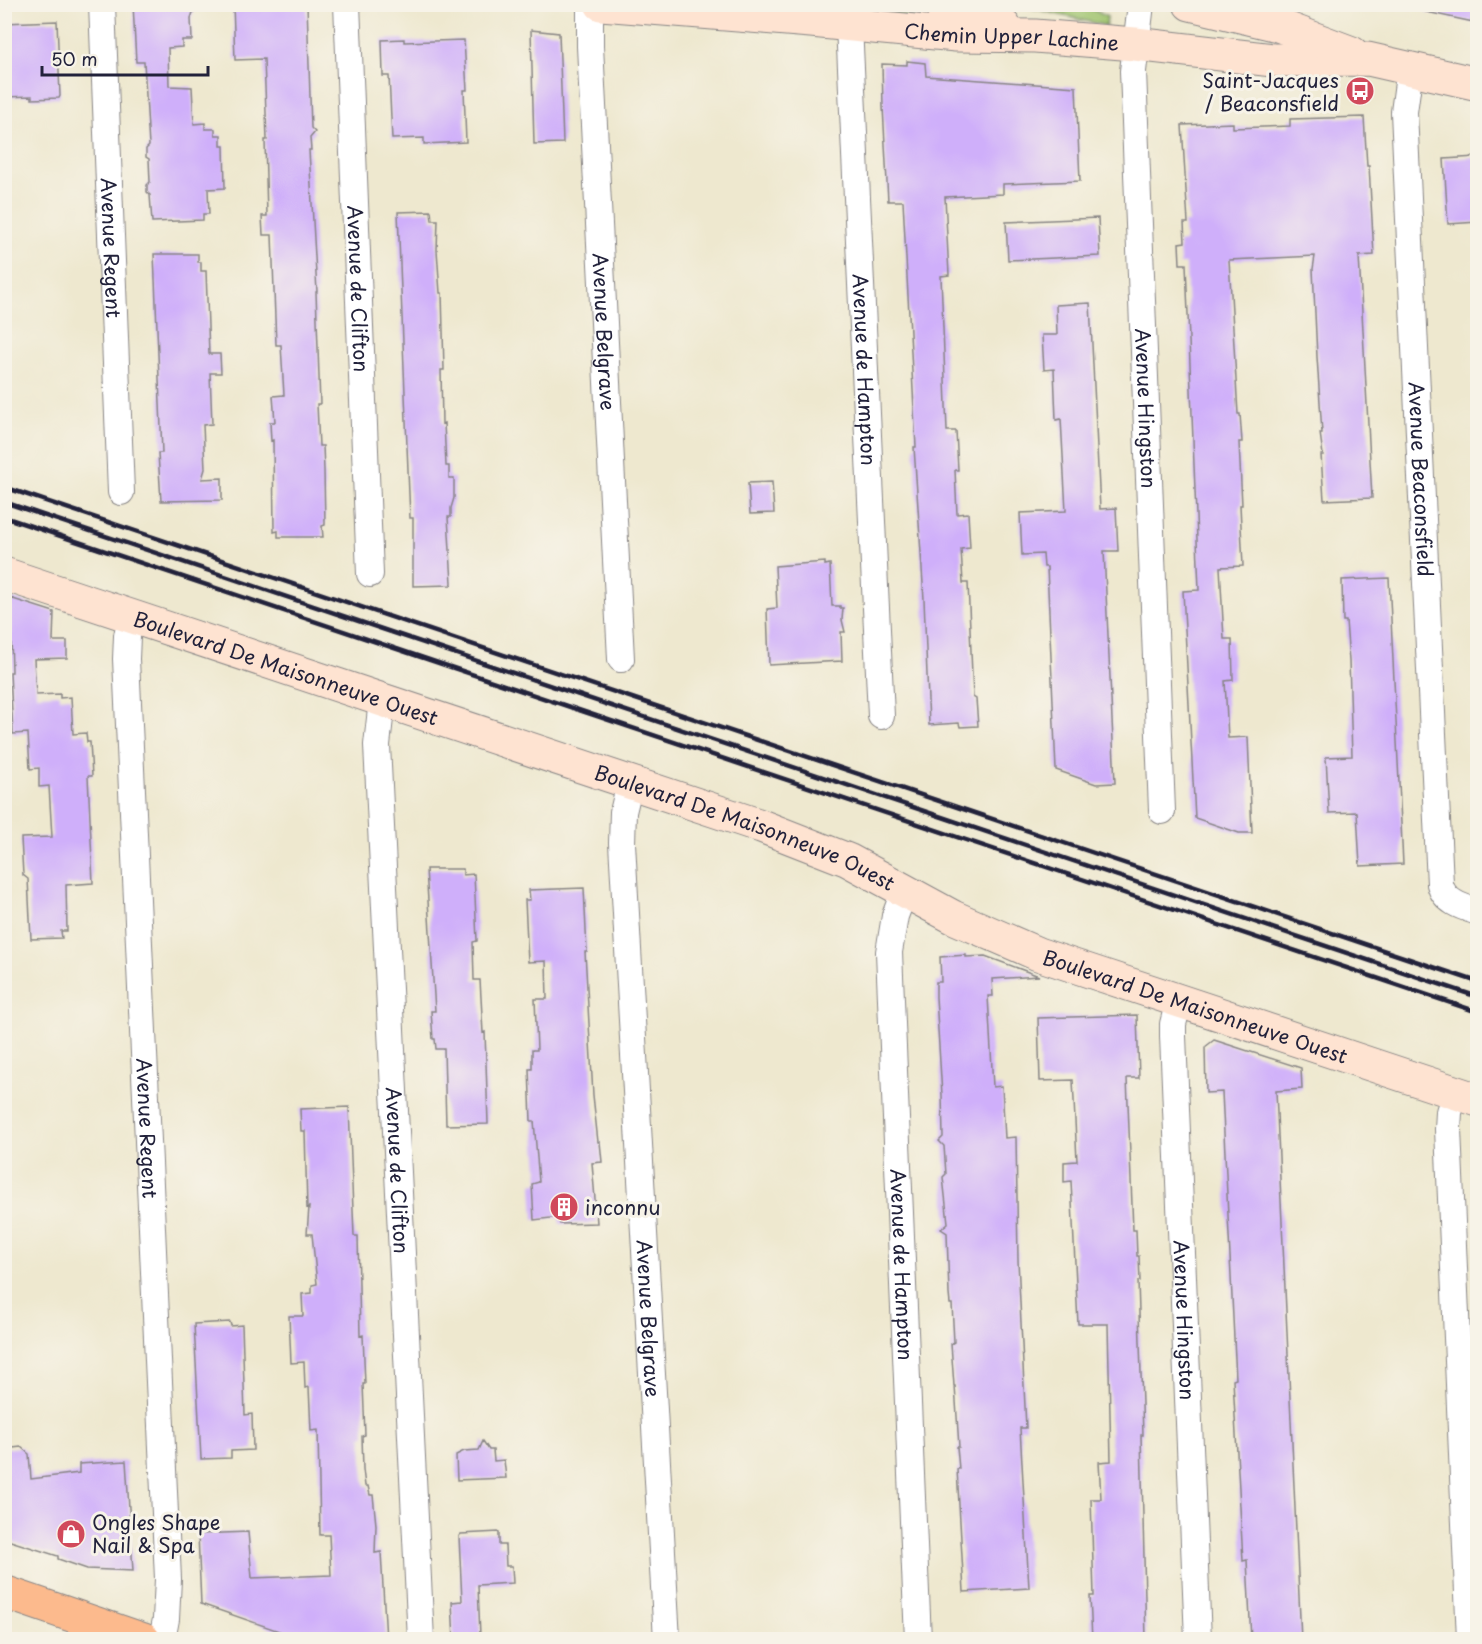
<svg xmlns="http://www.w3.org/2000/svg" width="1482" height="1644" font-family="'Playpen Sans',sans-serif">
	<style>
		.green { fill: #a0c46f; stroke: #617355; stroke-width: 1.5 }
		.building { fill: #cfaffa }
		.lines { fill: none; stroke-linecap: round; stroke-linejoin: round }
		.street-casing { stroke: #888585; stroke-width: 28 }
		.secondary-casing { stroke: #888585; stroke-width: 35 }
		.primary-casing { stroke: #888585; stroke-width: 35 }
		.street { stroke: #fff; stroke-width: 26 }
		.secondary { stroke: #fee3d1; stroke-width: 33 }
		.primary { stroke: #fcba8d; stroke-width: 33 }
		.rail { stroke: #22223b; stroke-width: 4.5 }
		.labels { text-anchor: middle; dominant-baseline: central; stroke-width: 6; stroke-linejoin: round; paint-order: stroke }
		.street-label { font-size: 20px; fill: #22223b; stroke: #f7f3e8 }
		.poi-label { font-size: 20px; fill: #22223b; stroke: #f7f3e8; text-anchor: start }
	</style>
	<rect width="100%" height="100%" fill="#f7f3e8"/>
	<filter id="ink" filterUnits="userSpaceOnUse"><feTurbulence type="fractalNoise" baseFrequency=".0167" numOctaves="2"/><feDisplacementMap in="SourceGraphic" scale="12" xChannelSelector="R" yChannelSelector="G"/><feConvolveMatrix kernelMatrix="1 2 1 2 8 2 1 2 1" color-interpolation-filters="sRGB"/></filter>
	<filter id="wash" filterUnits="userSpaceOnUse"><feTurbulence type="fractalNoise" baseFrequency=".008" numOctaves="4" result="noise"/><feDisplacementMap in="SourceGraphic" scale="24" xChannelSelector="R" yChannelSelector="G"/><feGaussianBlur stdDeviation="1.35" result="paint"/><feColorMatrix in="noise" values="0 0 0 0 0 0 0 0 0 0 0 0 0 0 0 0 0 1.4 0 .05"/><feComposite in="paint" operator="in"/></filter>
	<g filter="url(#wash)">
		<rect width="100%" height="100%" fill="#eee8cf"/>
		<path class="green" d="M858,5H902L963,20L864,12Z
			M1020,5H1085L1107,17L1106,26Z"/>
		<g id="blocks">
			<path class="building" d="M133,4H196L191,18L192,40H182V47L168,48L169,86L192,87L194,124L205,123V129H215V135H221V146H224L225,188L208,189L209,214H203V220L152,222L150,195L147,192V185L150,182L149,159L146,157V149L149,146L144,62H136Z
				M233,4H307L311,128L315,132L310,138L311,150H309L317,292H316L320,404H317L319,446H323L324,470L325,525L322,526L323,537H278V531L274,532L273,440L271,441L270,422H275L273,396L284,395L281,345H276L272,235H263L262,216H267L265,140H267L264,59L235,60Z
				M1427,4H1478V23L1426,12Z
				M57,21L60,96L59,98L32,99V96L5,97L4,23Z
				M531,30L559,33L563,143L534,144Z
				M404,39V42L464,40L467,90H464L466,142L424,144V138L392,139L389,76H383L382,40Z
				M907,61L925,63L926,76L1076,87L1080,181L1003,184V194L945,197L949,275L941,276L947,431H956L958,470H955L957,514L968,513L970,548L961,549L963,583H968L973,697L976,699L978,726L960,727L959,723L929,725L924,599L914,447H916L903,201H888L883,107L882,64L907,65Z
				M1364,117L1367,166H1369L1374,255L1359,256L1372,498L1324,500L1321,455H1323L1320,433H1322L1317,357L1313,269L1315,256L1229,260L1238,414H1240L1242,442H1239L1242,505H1240L1243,566L1220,567L1224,639H1232L1233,680L1225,681L1228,738L1248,737L1252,833H1239L1195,818L1183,591L1199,590L1186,264H1180L1179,243L1185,242L1184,223H1188L1182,125L1233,123V128L1290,126V119Z
				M1476,157L1478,222L1448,224L1444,159Z
				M431,211L432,220H438L437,250L440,293H442L444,370H441L442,424L444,423L446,466H449V478H454V498L451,508V517H448L452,583L451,585L413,586V518H410L407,446L398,212Z
				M1098,218L1100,256L1008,260L1006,222Z
				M154,254H198V262H201V271H206L209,354H220L221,373H210L212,424L203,425L205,469L202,479L222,478V500L161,501L158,453H162Z
				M1090,303L1100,509L1116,508L1118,551H1104L1115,783L1096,784L1056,770L1047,567H1044L1043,554L1022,555L1020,513L1066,511L1061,419L1056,420L1054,369L1044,370L1042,335H1057L1056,305Z
				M772,482L774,513L750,514L748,483Z
				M825,562V565L830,564L832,606H840V608H843L842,620L845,632H841L842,661L769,665L767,609L777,608L775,566Z
				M1389,578L1403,864L1360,866L1357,812L1329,813L1326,757L1352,756L1349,661L1346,621H1343L1342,580Z
				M10,598L54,612L53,641H67V658L34,659L36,695L60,694V698L71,697L73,734L86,733L87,742H90L92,776H88L93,883L66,885L67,931H61L62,938L31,939L28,879L23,875L21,838L52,837L49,786L39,787V768L30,769L28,733L13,734L10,672H12Z
				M426,869H463V875L474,874L477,941L473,942L474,980H480L483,1033L485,1032L488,1124L446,1125L444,1049H436L435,1039H433L431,1011H435Z
				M584,888L587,952H585L593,1095L598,1142H600L602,1162L592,1163L597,1223L560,1224L559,1217L534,1220L532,1184L539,1182L534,1121H531L529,1069H532V1050H537L535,999H547L546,961L528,962L525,900H530L529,890Z
				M966,955V957L985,956L1039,976L992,979L993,996H988L993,1087L1002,1086L1005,1138L1016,1137L1018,1260L1026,1428H1020L1029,1588L964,1592L957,1469H959L957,1447H959L955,1386H954L951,1344L954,1342L952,1304H950L949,1294L947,1233L941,1229L948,1223L943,1177L946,1174L944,1146L939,1141L943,1137L942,1095L936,997V982H941L940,957Z
				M1137,1015L1139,1078H1127L1133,1230H1136L1137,1256H1139L1140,1281H1138L1143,1435H1141L1146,1640H1092L1090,1596H1094L1091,1499H1101L1099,1462L1111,1461L1108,1324H1078L1071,1181L1064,1182V1162L1077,1161L1073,1080L1040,1081L1038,1018Z
				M1214,1040L1301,1068L1302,1089L1276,1091L1301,1640H1251L1247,1560L1243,1561L1233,1380L1236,1379L1222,1092L1206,1093L1205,1047Z
				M349,1107L354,1236H358L360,1336L363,1335L365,1384H363L365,1435L362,1436L363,1469L365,1486H368L370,1495H373L376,1525L375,1553L381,1552L386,1640H305L201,1604L198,1534L248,1532L252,1578L331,1575L329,1535H320L318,1430L311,1431L309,1387L305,1388L304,1362L291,1363L289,1316H303L302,1294L312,1293V1285L317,1284L312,1234H307L309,1207L307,1208L305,1131H301L300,1109Z
				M230,1322L231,1326L242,1325L245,1415L252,1414L253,1450L231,1451V1458L201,1459L194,1324Z
				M483,1441L489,1450H493L494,1461L504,1460L506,1478L457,1480L456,1455L464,1451L479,1450Z
				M21,1447L29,1454L31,1479L79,1473V1464L126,1461L133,1571L87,1569L58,1559V1556L4,1539V1449Z
				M499,1532V1545H505L506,1566H512L513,1583L478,1585L480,1636H475V1640H454L452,1602L462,1601L459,1536L461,1534Z"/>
		</g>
	</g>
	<g filter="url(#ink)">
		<use href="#blocks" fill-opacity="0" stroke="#888585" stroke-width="1.5"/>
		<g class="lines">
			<g class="street-casing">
				<g id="street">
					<path id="s1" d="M102,4L121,492"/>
					<path id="s2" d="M347,4L370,574"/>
					<path id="s3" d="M590,4V46L621,659"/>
					<path id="s4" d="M1141,4L1133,71L1162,811"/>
					<path id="s5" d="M849,25L881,716"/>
					<path id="s6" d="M1410,68L1404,112L1440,884C1444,902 1462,907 1478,912"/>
					<path id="s7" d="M131,616L127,636L126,659L168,1579L166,1619L162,1640"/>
					<path id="s8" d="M382,700L377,745L421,1640"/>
					<path id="s9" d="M630,783L623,812L622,843L667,1640"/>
					<path id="s10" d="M904,892L895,916L889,952L918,1640"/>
					<path id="s11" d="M1179,1001L1173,1024V1036L1198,1640"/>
					<path d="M1455,1093L1449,1112L1448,1129L1470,1640"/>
				</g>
			</g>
			<g class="secondary-casing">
				<g id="secondary">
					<path id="s12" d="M601,4L811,21L956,35L1035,36L1135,44L1273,60L1368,59L1478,84"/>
					<path d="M941,4L1004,26"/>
					<path d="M1190,4L1278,25L1352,53"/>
					<path id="s13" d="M4,574L761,826L848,860L953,917L1038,954L1478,1100"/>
				</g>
			</g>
			<g class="primary-casing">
				<path id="primary" d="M4,1592L144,1640"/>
			</g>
			<use href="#street" class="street"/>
			<use href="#secondary" class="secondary"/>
			<use href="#primary" class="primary"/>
			<path class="rail" d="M4,487L1478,982
				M4,502L1478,997
				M4,517L1478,1012"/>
		</g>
	</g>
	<defs>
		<g id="bus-disc" transform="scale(1.5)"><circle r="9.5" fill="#d1495b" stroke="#f7f3e8"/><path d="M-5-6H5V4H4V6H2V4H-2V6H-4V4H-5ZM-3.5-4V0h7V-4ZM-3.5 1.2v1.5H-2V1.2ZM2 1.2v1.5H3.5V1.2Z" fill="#fff"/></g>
		<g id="building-disc" transform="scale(1.5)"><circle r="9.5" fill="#d1495b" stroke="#f7f3e8"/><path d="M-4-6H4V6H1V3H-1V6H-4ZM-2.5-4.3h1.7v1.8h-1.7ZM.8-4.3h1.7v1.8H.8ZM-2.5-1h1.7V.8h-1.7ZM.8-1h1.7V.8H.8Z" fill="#fff"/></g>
		<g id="shop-disc" transform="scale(1.5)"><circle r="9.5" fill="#d1495b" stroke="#f7f3e8"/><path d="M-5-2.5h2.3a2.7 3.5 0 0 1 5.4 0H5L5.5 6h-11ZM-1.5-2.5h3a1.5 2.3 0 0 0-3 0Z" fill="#fff"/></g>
	</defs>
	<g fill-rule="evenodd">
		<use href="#bus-disc" x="1360" y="91"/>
		<use href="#building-disc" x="564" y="1207"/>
		<use href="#shop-disc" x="71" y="1534"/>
	</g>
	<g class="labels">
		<g class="street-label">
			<text stroke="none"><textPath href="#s12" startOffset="412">Chemin Upper Lachine</textPath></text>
			<text stroke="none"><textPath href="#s1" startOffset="244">Avenue Regent</textPath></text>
			<text stroke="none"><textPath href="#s2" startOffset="285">Avenue de Clifton</textPath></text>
			<text stroke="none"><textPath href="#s3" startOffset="328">Avenue Belgrave</textPath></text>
			<text stroke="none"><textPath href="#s5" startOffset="345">Avenue de Hampton</textPath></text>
			<text stroke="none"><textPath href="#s4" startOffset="405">Avenue Hingston</textPath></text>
			<text stroke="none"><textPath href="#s6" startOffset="412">Avenue Beaconsfield</textPath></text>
			<text stroke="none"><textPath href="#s13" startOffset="297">Boulevard De Maisonneuve Ouest</textPath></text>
			<text stroke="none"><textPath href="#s13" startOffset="783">Boulevard De Maisonneuve Ouest</textPath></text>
			<text stroke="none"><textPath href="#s13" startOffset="1269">Boulevard De Maisonneuve Ouest</textPath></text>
			<text stroke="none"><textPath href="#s7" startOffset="513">Avenue Regent</textPath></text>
			<text stroke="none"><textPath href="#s8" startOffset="471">Avenue de Clifton</textPath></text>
			<text stroke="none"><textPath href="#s10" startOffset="375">Avenue de Hampton</textPath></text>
			<text stroke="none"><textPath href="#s9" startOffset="537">Avenue Belgrave</textPath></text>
			<text stroke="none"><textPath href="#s11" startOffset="320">Avenue Hingston</textPath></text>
		</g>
		<g class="poi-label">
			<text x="1339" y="80" text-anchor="end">Saint-Jacques<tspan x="1339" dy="23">/ Beaconsfield</tspan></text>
			<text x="585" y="1207">inconnu</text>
			<text x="92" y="1522">Ongles Shape<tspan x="92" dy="23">Nail &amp; Spa</tspan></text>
		</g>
	</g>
	<rect width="1482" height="1644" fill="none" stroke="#f7f3e8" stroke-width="24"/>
	<path d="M42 66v9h166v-9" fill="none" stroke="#22223b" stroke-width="3"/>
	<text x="51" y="66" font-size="18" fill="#22223b" stroke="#f7f3e8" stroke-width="4.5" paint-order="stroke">50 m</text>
</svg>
